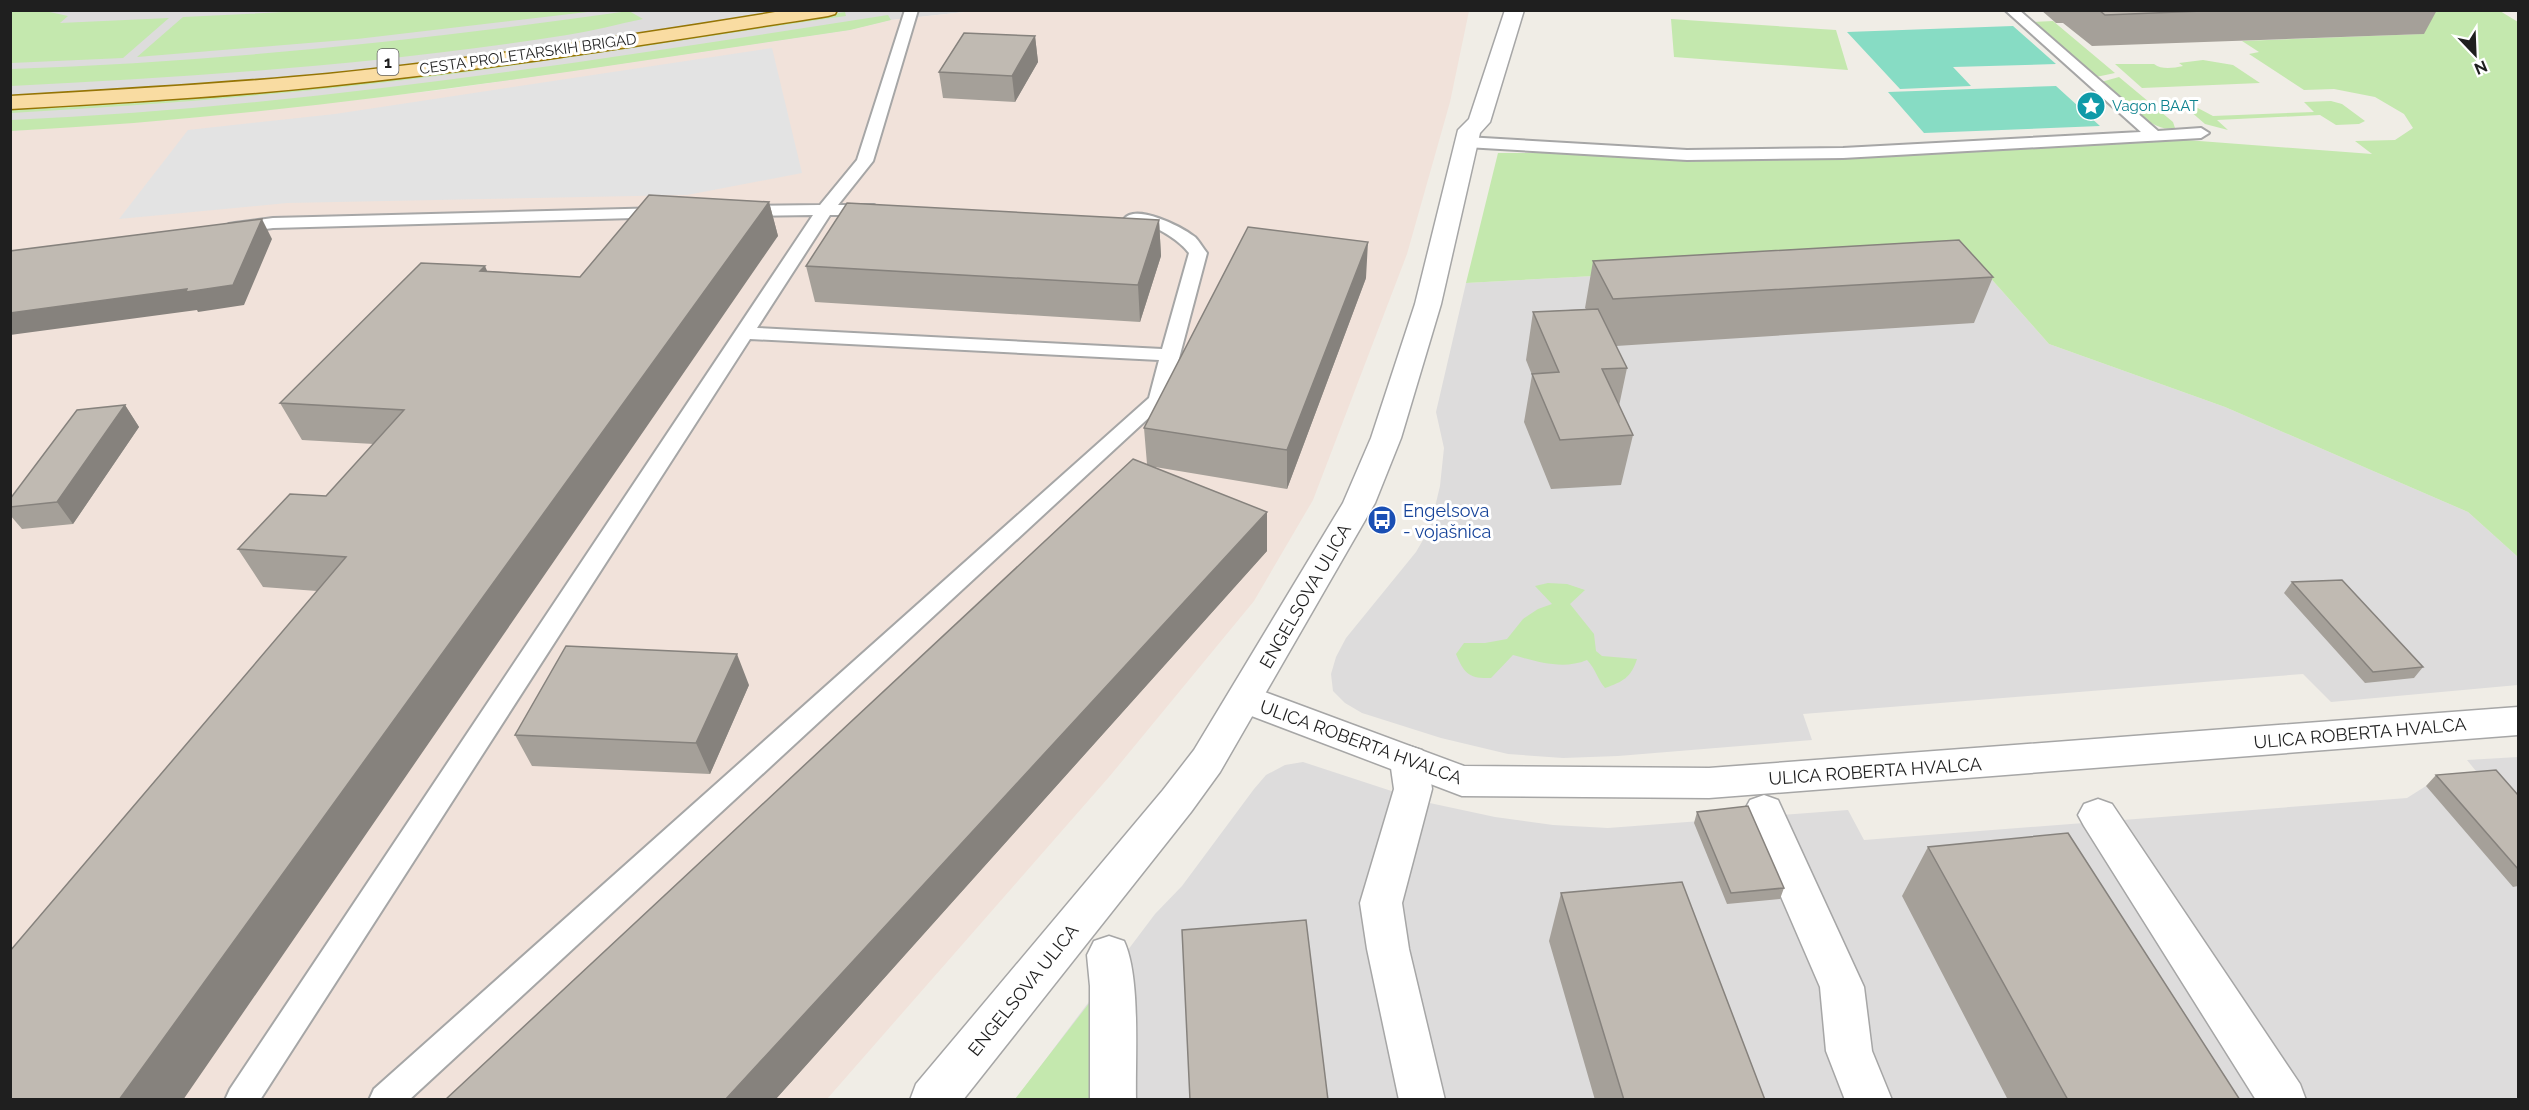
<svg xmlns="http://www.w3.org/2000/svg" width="2529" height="1110" font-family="Raleway,sans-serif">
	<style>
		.residential { fill: #dddcdc }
		.military { fill: #f1e2da }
		.grass { fill: #c4e8ae }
		.pitch { fill: #87dcc4 }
		.parking { fill: #e3e3e3 }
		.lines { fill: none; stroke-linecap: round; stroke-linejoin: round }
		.service-casing { stroke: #a6a6a6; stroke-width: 4 }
		.pedestrian-casing { stroke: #a6a6a6; stroke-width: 3 }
		.minor-casing { stroke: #a6a6a6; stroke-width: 3 }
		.tertiary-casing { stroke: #a6a6a6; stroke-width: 3 }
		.primary-casing { stroke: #957505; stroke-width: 3 }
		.service { fill: #fff; fill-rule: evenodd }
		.pedestrian { fill: #fff; fill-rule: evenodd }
		.minor { fill: #fff; fill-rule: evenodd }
		.tertiary { fill: #fff; fill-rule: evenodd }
		.primary { fill: #f9dca2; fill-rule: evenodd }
		.wall { fill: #a5a099 }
		.shaded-wall { fill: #86827d }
		.building { fill: #c0bab2; stroke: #86827d; stroke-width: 1.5 }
		.labels { text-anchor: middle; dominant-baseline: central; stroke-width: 6; stroke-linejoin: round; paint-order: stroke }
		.far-street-label { font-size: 15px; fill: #1f1f1f; stroke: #fff }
		.far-culture-label { font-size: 15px; fill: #0d838f; stroke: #fff; text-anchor: start }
		.shield { fill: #fff; stroke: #626262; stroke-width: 1.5 }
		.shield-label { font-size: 16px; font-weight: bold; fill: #1f1f1f }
		.transit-label { font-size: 18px; fill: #164399; stroke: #fff; text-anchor: start }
		.street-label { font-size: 18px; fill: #1f1f1f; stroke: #fff }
	</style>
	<rect width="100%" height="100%" fill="#f0ede6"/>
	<path class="residential" d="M10,11H974L891,20L850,30L525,79L11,131Z
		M1705,270L1987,274L2049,344L2225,407L2468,512L2518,557V685L2331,702L2303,674L1803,714L1812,740L1618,756L1563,758L1508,754L1441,738L1362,713L1345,703L1333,691L1331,674L1336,657L1346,638L1416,552L1430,528L1440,486L1444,448L1436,412L1466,283Z
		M2518,757V1099L1015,1100L1155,914L1182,886L1254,789L1266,775L1285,765L1303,762L1425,802L1495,817L1553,825L1608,828L1848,810L1864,840L2407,798L2426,786L2484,781L2467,760Z"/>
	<path class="military" d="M974,11H1469L1450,102L1407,254L1313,500L1254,601L1109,777L827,1099H11L10,131L188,118L441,90L850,30L891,20Z"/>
	<path class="grass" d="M325,10H596V11L357,39L137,57L183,17Z
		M10,11H45L68,16L60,23L169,18L123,58L11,63Z
		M629,11L643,19C618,24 593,31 567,35C384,64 196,77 11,86V69C218,62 424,40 629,11Z
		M2385,11H2500L2518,22V557L2468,512L2225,407L2049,344L1987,274L1705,270L1466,283L1498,153H1562L1795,158L2173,139L2372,154L2355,141L2395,140L2413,128L2404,114L2375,97L2334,89L2304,90L2249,54L2259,52L2242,41L2422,34Z
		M845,12L846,16C704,36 563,60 421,78C284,95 148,105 11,113V109L157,100L680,38Z
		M888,15L891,20L850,30C571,71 293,117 11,131V120C305,107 597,60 888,15Z
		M1671,19L1836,30L1848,70L1674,57Z
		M2053,21L2115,73L2096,77L2032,22Z
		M2203,60L2233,65L2260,83L2142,88L2115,64H2154C2162,70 2173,68 2183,66L2179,63Z
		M2119,77L2173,122L2175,128C2153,135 2118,96 2101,82Z
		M2331,101L2342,104L2365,121L2359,124L2336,125L2320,115L2217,120L2228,130L2205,124L2190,111L2194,106L2213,116L2314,112L2304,102Z
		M1548,583L1567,584L1585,590L1570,604L1594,634L1596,651L1602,656L1637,659C1631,678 1622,682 1605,688C1597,679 1596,669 1587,660C1563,670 1538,662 1513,655L1491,678C1470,679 1464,674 1456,654L1464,643H1485L1507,639L1523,619L1538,609L1552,604L1535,586Z
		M1101,988L1102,1099H1015Z"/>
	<path class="pitch" d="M2013,26L2056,64L1953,67L1971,86L1900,89L1847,32Z
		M2056,86L2100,126L1924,133L1888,92Z"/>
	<path class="parking" d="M772,48L802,173L687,195L287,203L119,219L188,130L335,114Z"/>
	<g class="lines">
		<g class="service-casing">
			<path id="service" d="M905,10H918L873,161L838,205H874L882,210L874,215H830L757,328L1162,349L1189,253C1181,242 1160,228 1146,225C1137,223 1129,226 1124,219C1136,203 1182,227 1195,237C1199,241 1203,248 1207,253L1168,400L409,1100H369L374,1089L1149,398L1159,360L750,339L260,1100H225L230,1089L813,215L742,216L734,211L742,206L820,205L857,160Z
				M2005,10H2019L2158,131L2201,128L2209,133L2201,138L1843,158L1687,160L1466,147L1458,142L1466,137L1687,150L1843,148L2141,132Z
				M664,208L672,213L670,217L273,228L235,233L229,232L227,228L229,224L235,223L273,218Z"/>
		</g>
		<g class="pedestrian-casing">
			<path id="pedestrian" d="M1409,746L1422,750L1428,761L1432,789L1402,903L1409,949L1445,1100H1399L1367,949L1360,903L1394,789L1390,761L1396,750Z
				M1764,795L1778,800L1864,987L1872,1051L1892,1100H1845L1826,1051L1820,987L1744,811L1750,800Z
				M2098,799L2112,804L2300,1084L2306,1100H2256L2084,826L2078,815L2084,804Z
				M1109,936L1124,941C1141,977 1135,1058 1136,1100H1090V986L1087,955L1094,941Z"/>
		</g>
		<g class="minor-casing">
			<path id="minor" d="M1246,685L1464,766L1709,768L2518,707V735L1709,798L1462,796L1233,709L1228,699L1233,689Z"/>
		</g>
		<g class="tertiary-casing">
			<path id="tertiary" d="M1505,10H1524L1490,122L1480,133L1441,304L1401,438L1375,503L1220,772L1191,812L963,1100H910L916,1084L1163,790L1194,750L1343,503L1371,438L1415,304L1458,130L1469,119Z"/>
		</g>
		<g class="primary-casing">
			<path id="primary" d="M788,10H837L835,14L828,16C662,42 495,69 328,86C222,97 116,103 10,109V96C116,90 223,84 328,74C482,58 635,35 788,10Z"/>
		</g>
		<use href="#service" class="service"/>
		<use href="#pedestrian" class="pedestrian"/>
		<use href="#minor" class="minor"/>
		<use href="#tertiary" class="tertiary"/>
		<use href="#primary" class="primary"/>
	</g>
	<path class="wall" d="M2041,10H2437L2424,34L2092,46L2063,23H2056Z
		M1035,36L1038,62L1015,102L943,98L939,72Z
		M769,202L778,236L317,591L263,587L238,549L326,496L374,444L302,440L280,403L487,271L580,277Z
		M1159,220L1161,256L1140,322L815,302L806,266Z
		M1593,261L1993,277L1974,323L1616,346L1627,368L1619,406L1633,435L1621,485L1551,489L1524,422L1532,375L1526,360L1533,312L1586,309L1585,308Z
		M1366,278L1287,489L1155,467L1267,551L775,1100H445L1147,464L1144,428Z
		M125,405L139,427L73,524L22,529L10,515V499Z
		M2292,582L2423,667L2414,678L2365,683L2284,593Z
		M749,685L710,774L532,766L515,735Z
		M2436,775L2518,795V886L2513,887L2426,786Z
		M1697,812L1784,888L1780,899L1727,904L1694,823Z
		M1928,847L2240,1100H2008L1902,896Z
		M1561,893L1765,1100H1595L1549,941Z"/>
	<path class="shaded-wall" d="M1035,36L1038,62L1015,102L1012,76Z
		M769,202L778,236L183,1100H119Z
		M262,219L272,239L244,305L198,312L197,310L10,335V313Z
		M1159,220L1161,256L1140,322L1138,285Z
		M1368,242L1366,278L1287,489V450Z
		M485,266L500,301L480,271Z
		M125,405L139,427L73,524L57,502Z
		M1267,512V551L775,1100H725Z
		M737,654L749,685L710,774L696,743Z"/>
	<path class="building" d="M2099,10H2227L2105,15Z
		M964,33L1035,36L1012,76L939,72Z
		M649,195L769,202L119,1100H10V951L346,557L238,549L290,494L326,496L404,410L280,403L421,263L485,266L480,271L580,277Z
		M847,203L1159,220L1138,285L806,266Z
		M262,219L233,285L186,292L187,289L10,313V251Z
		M1248,227L1368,242L1287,450L1144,428Z
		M1959,240L1993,277L1613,299L1593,261Z
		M1598,309L1627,368L1602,369L1633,435L1560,440L1532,374L1559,372L1533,312Z
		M125,405L57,502L10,507V499L77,410Z
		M1133,459L1267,512L725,1100H445Z
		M2342,580L2423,667L2373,672L2292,582Z
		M566,646L737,654L696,743L515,735Z
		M2496,770L2518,795V869L2436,775Z
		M1748,806L1784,888L1731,893L1697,812Z
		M2068,833L2240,1100H2068L1928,847Z
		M1682,882L1765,1100H1624L1561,893Z
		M1306,920L1328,1100H1190L1182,930Z"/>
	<defs>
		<g id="sight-disc" transform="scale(1.5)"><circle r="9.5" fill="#0f9aa8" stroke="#fff"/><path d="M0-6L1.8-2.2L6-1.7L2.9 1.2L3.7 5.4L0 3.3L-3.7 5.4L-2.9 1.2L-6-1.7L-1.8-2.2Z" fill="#fff"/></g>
		<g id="bus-disc" transform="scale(1.5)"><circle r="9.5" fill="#1a4fb4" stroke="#fff"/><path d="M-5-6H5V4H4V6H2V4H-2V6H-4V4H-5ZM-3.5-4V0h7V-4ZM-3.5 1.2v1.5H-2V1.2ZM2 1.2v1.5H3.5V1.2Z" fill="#fff"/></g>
	</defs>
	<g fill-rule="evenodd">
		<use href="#sight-disc" x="2091" y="106"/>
		<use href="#bus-disc" x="1382" y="520"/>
	</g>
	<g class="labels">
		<g class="far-street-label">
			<text transform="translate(528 54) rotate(-8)">CESTA PROLETARSKIH BRIGAD</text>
		</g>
		<g class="far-culture-label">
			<text x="2112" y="106">Vagon BAAT</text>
		</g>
		<rect class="shield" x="377.5" y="49" width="21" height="26" rx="4.5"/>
		<g class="shield-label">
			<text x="388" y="62">1</text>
		</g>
		<g class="transit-label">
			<text x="1403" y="510">Engelsova<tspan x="1403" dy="21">- vojašnica</tspan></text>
		</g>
		<g class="street-label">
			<text transform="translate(1305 596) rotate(-60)">ENGELSOVA ULICA</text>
			<text transform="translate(2360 733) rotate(-5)">ULICA ROBERTA HVALCA</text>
			<text transform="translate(1361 742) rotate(20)">ULICA ROBERTA HVALCA</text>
			<text transform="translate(1875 771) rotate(-4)">ULICA ROBERTA HVALCA</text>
			<text transform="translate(1023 990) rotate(-51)">ENGELSOVA ULICA</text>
		</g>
	</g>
	<rect width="2529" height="1110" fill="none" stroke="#1f1f1f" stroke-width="24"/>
	<g transform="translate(2475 54) rotate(157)" stroke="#ffffff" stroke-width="4.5" paint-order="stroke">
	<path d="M0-4.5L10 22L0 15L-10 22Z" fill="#1f1f1f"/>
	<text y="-9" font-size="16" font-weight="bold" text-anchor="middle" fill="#1f1f1f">N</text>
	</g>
</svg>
